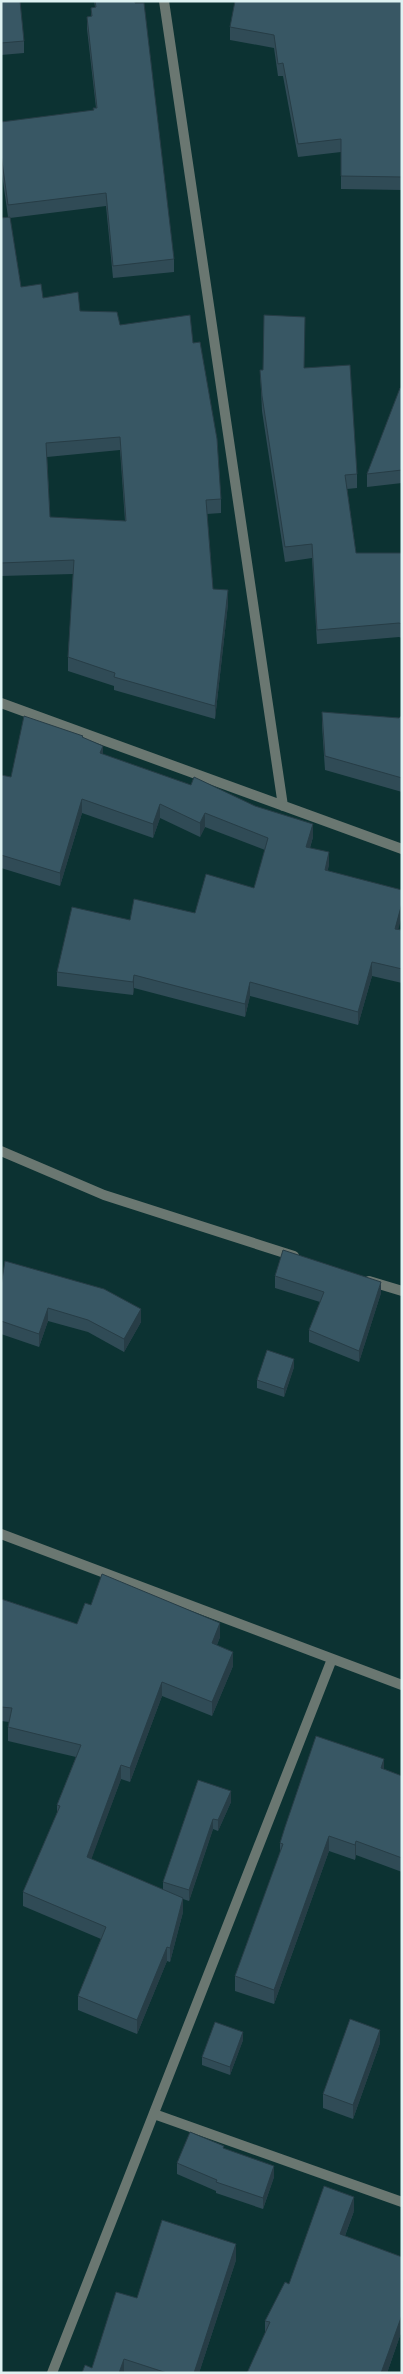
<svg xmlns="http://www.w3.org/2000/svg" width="403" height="2374" font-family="Manrope,sans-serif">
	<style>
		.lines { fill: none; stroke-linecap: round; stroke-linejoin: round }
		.minor { stroke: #6a7771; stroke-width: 10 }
		.wall { fill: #304b56; fill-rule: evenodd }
		.shaded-wall { fill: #273d46 }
		.building { fill: #385764; stroke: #273d46; fill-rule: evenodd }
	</style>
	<rect width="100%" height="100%" fill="#0c3232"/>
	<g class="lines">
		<path class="minor" d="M164,1L283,806
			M1,703L402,849
			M1,1151L104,1195L294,1256
			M369,1281L402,1291
			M1,1534L402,1685
			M154,2114L402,2202
			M52,2373L332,1659"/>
	</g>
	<path class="wall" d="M1,1L24,41V53L1,55Z
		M94,1H135L174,259V272L113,278L106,206L10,218L21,287L43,298L120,325L193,343L221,499V513L207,514L213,589L228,604L215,719L114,690V686L68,671V657L73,574L1,576V218L8,217L1,167V122L93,111L96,108L87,29V17H91V8L95,7ZM120,450L125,521L50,517L47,457Z
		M402,1V190L341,189V152L298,157L283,76H278L274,48L230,40V27Z
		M305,368L357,474V488L347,489L356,553H402V638L399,637L317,644L312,558L285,562L262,411L260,370Z
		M402,388V483L367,487V474Z
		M322,712L399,718L402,715V792L325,770L322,726Z
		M83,738L103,754L313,837L310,848L329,865L327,871L398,929L402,930V983L372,976L358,1025L250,996L245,1017L134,988L133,995L57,986V972L130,920L195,913L254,888L265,850L205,827L200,837L160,818L153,838L82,813L60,886L1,868V775L11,777Z
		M275,1276L381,1293L359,1362L309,1342V1330L320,1302L275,1288Z
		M1,1286L141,1322L124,1352L88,1332L48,1321L39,1347L1,1334Z
		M294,1367L284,1397L257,1388V1380Z
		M1,1599L77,1624L91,1605L220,1637L217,1645L233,1666L212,1716L162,1696L130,1782L121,1779L91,1859L163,1890V1882L198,1780L231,1802L218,1831L213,1829L189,1901L183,1899V1912L170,1962L167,1961L137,2034L78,2010V1996L101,1939L23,1906V1892L57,1813V1805L76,1757L8,1741V1727L9,1722L1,1721Z
		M384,1769L402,1776V1872L356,1855L355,1860L329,1851L274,2004L235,1991V1976L280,1853V1843Z
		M243,2040L230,2075L202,2065V2057Z
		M380,2043L353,2119L323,2108V2094Z
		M224,2148L274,2177L263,2209L216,2193V2191L177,2174V2163Z
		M354,2211L345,2236L402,2257V2330L387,2373L265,2333V2321L289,2284Z
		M236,2260L199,2373H82L92,2368L137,2298Z"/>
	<path class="shaded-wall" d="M228,590V604L215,719V706Z
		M103,746V760L100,753Z
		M82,799V813L60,886V873Z
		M160,804V818L153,838V824Z
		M205,813V827L200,837V823Z
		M313,824V837L306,860V847Z
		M329,852V865L325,884V870Z
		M402,903V916L395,942V929Z
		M372,962V976L358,1025V1012Z
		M134,975V988L133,995V982Z
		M250,982V996L245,1017V1004Z
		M381,1282V1293L359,1362V1351Z
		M48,1308V1321L39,1347V1334Z
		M141,1309V1322L124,1352V1339Z
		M294,1359V1367L284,1397V1389Z
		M220,1623V1637L212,1657V1643Z
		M233,1652V1666L212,1716V1702Z
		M162,1682V1696L130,1782V1768Z
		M384,1759V1773L381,1768Z
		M121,1765V1779L87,1871V1857Z
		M231,1791V1802L218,1831V1820Z
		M213,1819V1829L189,1901V1890Z
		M329,1836V1851L274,2004V1990Z
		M356,1841V1855L355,1860V1845Z
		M183,1898V1912L170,1962V1948Z
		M167,1947V1961L137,2034V2020Z
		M380,2030V2043L353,2119V2105Z
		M243,2032V2040L230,2075V2067Z
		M274,2166V2177L263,2209V2198Z
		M354,2197V2211L340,2249V2234Z
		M236,2244V2260L199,2373H194Z
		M402,2315V2330L387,2373H381Z
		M124,2359V2373H119Z"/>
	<path class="building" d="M1,1H20L24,41L1,43Z
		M95,1H135V3H144L174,259L113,266L106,193L8,205L1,154V122L94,110L93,108H97L87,17L92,16L91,8L96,7Z
		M235,1H402V177L341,176V139L298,144L283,63L278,64L274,35L230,27Z
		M10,217L21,287L41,284L43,298L78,292L80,311L117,312L120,325L190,315L193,343L200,342L217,439L221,499L206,500L213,589L228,590L215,706L114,677L115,673L68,657L74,560L1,563V218ZM120,437L126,521L50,517L46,443Z
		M264,315L305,317L304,368L350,365L357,474L345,475L356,553H402V624L399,623L317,630L312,544L285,547L262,396L260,370H263Z
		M400,388H402V470L367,474Z
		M322,712L399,718L402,715V778L325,756Z
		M24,716L83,736L82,737L103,746L100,753L191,785L194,777L255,806L313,824L306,847L329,852L325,870L402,890V903L395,929L402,930V969L372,962L358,1012L250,982L245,1004L134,975L133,982L57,972L72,907L130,920L134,899L195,913L206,874L254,888L268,838L205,813L200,823L160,804L153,824L82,799L60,873L1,855V775L11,777Z
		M283,1250L381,1282L359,1351L309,1330L324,1292L275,1276Z
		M5,1261L104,1289L141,1309L124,1339L88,1320L48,1308L39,1334L1,1321V1286Z
		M267,1350L294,1359L284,1389L257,1380Z
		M102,1574L220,1623L212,1643L233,1652L212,1702L162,1682L130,1768L121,1765L87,1857L183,1898L170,1948L167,1947L137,2020L78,1996L106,1927L23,1892L60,1806L57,1805L81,1745L8,1727L12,1708L1,1707V1599L77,1624L85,1603L91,1605Z
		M316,1736L384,1759L381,1768L402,1776V1858L356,1841L355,1845L329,1836L274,1990L235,1976L283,1844L280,1843L285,1827Z
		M198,1780L231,1791L218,1820L213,1819L189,1890L163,1882Z
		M350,2019L380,2030L353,2105L323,2094Z
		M215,2022L243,2032L230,2067L202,2057Z
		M190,2132L224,2146L223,2148L274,2166L263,2198L216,2182L217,2180L177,2163Z
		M324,2186L354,2197L340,2234L402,2257V2315L381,2373H247L270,2322L265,2321L285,2282L289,2284Z
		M162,2220L236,2244L194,2373H167L124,2359L119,2373H82L85,2365L92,2368L116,2292L137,2298Z"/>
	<rect width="403" height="2374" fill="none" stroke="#def2f2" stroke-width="5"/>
</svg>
